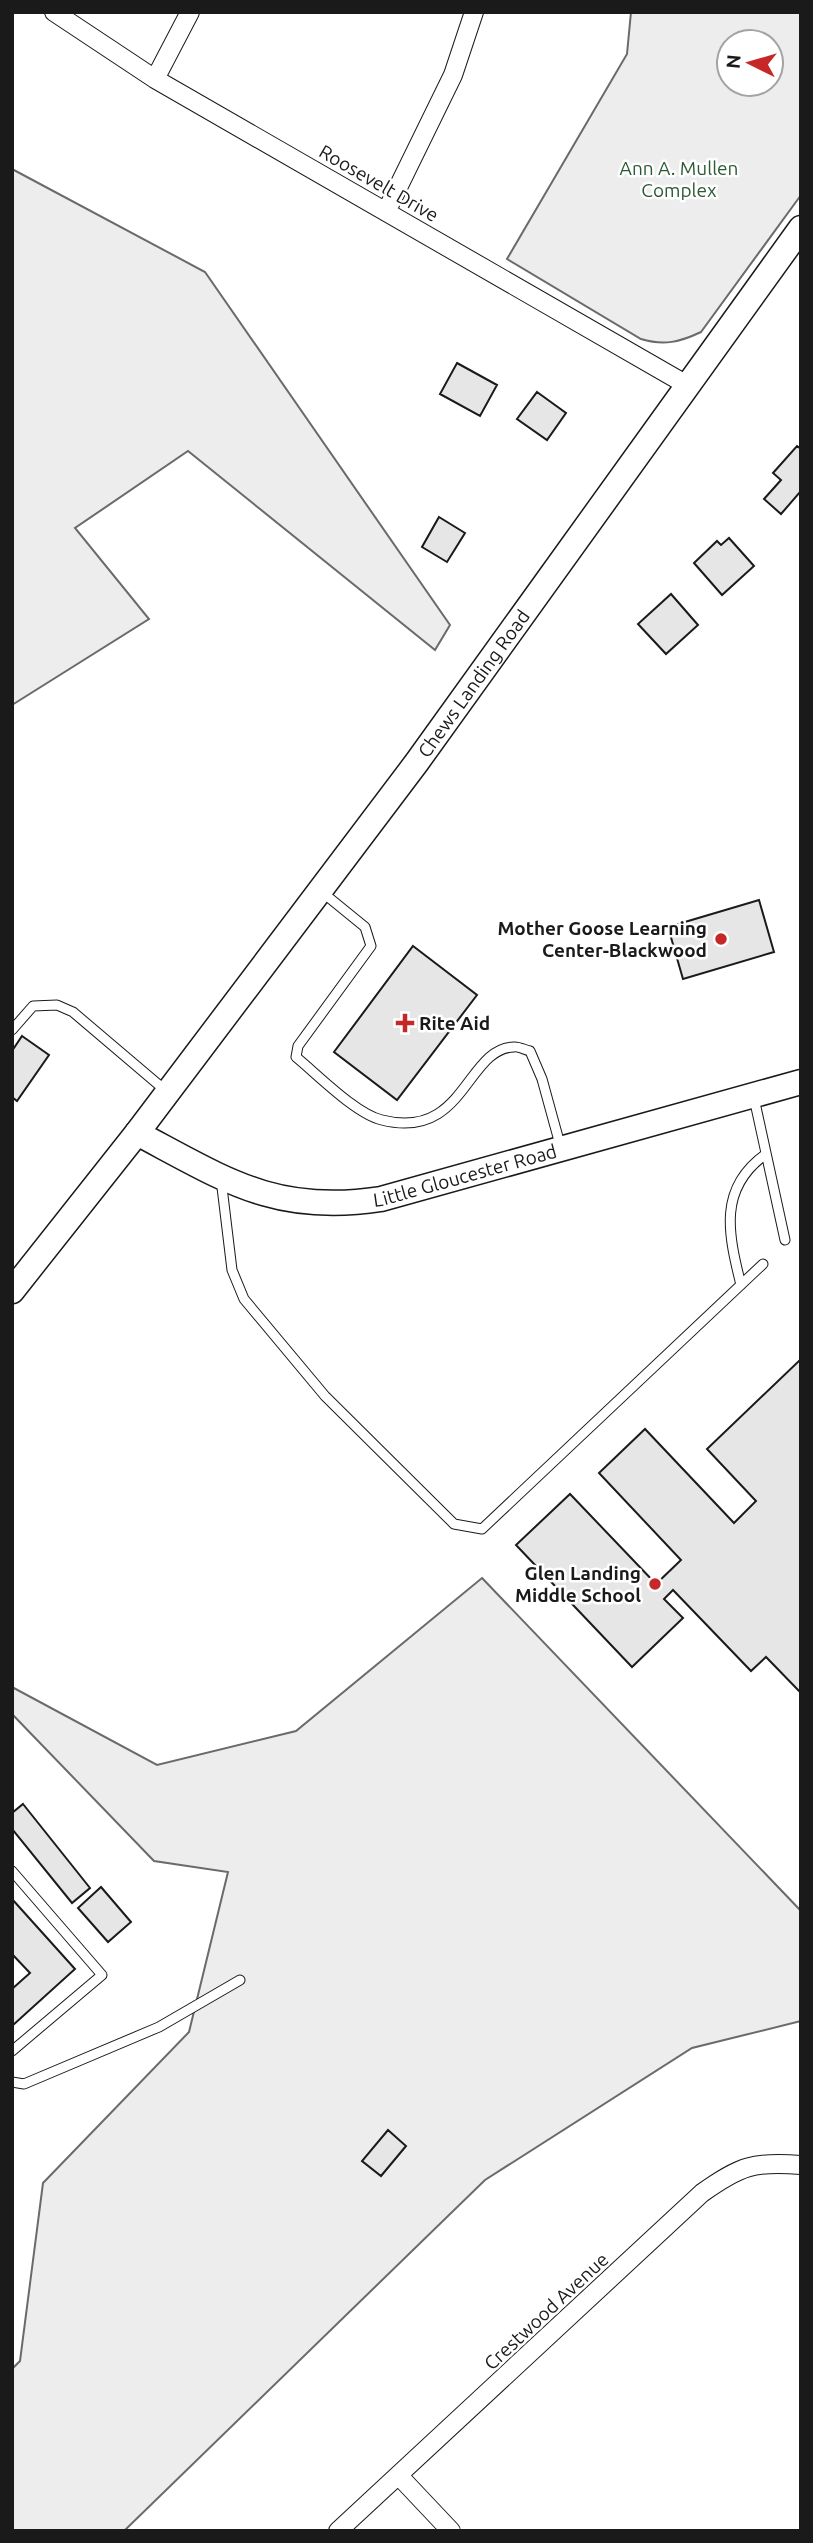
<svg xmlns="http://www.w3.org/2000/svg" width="813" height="2543" font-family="Ubuntu,sans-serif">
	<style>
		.green { fill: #ededed; stroke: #6a6a6a; stroke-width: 2; fill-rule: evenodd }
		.building { fill: #e6e6e6; stroke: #1a1a1a; stroke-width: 2 }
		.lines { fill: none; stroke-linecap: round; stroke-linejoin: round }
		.lane-casing { stroke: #1a1a1a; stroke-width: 11 }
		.street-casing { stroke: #1a1a1a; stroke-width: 20 }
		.secondary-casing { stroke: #1a1a1a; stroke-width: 27 }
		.lane { stroke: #fff; stroke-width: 9 }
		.street { stroke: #fff; stroke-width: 18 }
		.secondary { stroke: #fff; stroke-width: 24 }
		.poi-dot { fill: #c62828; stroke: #fff; stroke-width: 2.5 }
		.labels { text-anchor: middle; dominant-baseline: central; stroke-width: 5; stroke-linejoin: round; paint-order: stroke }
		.park-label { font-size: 19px; fill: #2b5a34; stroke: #fff }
		.street-label { font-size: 19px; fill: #1a1a1a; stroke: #fff }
		.poi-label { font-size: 19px; font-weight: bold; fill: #1a1a1a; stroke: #fff; text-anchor: end }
	</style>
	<rect width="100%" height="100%" fill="#fff"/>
	<path class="green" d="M631,12H801V195L701,332C680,342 664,346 641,339L507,259L627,54ZM771,42V84H729V42Z
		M12,169L205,272L450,625L435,650L188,451L75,528L149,619L12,705Z
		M482,1578L801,1911V2021L692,2048L485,2180L124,2531H13L12,2369L20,2361L43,2183L189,2032L228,1872L154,1861L12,1714V1687L157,1765L296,1731Z"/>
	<path class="building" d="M457,363L497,385L480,416L440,394Z
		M537,392L566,413L547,440L517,419Z
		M797,446L801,449V491L781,514L764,499L781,480L773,473Z
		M439,517L465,533L447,562L422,547Z
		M729,538L754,566L722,595L694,563L717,541L721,545Z
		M671,594L698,625L666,654L638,624Z
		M759,900L774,952L683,979L668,927Z
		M413,946L477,995L397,1100L334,1052Z
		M22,1036L49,1055L17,1101L12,1097V1051Z
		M801,1359V1693L766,1657L751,1671L673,1590L664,1599L683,1618L632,1667L516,1545L570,1494L656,1584L681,1560L599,1473L645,1429L734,1523L756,1501L707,1449Z
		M23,1804L90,1888L72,1903L12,1829V1813Z
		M101,1887L131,1922L108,1942L78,1908Z
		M12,1899L75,1969L12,2026V1989L30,1973L12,1954Z
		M388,2130L406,2146L381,2176L362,2161Z"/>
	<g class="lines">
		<g class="lane-casing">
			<path id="lane" d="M322,892L365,927L371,946L298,1046L296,1057C318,1075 356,1114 382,1120C465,1141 466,1048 514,1047C518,1046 525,1050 530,1051L542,1079L561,1148
				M12,1030L33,1006L57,1005L73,1012L166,1091
				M754,1098L785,1240
				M221,1179L232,1270L244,1299L325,1396L454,1524L482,1529L763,1264
				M741,1285C728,1233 718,1188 766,1154
				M12,1871L102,1975L12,2051
				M12,2082L24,2084L159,2027L240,1980"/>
		</g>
		<g class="street-casing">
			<path id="street" d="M54,12L155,79L687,385
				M155,79L190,12
				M386,212L453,75L474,12
				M400,2477L451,2531
				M338,2531L702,2193C740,2166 754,2161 801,2165"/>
		</g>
		<g class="secondary-casing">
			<g id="secondary">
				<path id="s1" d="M137,1133C226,1180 275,1215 381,1199L801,1082"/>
				<path id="s2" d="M12,1291L137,1133L417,762L801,228"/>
			</g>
		</g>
		<use href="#lane" class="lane"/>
		<use href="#street" class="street"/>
		<use href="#secondary" class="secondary"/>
	</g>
	<g class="poi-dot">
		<circle cx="721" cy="939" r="7"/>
		<path d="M401.5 1012.5h7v7h7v7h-7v7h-7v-7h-7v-7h7z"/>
		<circle cx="655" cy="1584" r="7"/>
	</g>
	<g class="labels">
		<g class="park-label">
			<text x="679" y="168">Ann A. Mullen<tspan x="679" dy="22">Complex</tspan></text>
		</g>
		<g class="street-label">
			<text transform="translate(379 183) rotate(30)">Roosevelt Drive</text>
			<text stroke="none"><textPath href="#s2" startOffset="763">Chews Landing Road</textPath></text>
			<text stroke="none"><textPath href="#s1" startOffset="346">Little Gloucester Road</textPath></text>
			<text transform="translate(546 2311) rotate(-43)">Crestwood Avenue</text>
		</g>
		<g class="poi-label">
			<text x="707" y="928">Mother Goose Learning<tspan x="707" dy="22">Center-Blackwood</tspan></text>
			<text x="419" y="1023" text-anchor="start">Rite Aid</text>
			<text x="641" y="1573">Glen Landing<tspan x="641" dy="22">Middle School</tspan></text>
		</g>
	</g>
	<rect width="813" height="2543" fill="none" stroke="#1a1a1a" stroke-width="28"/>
	<g transform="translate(750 63) rotate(275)"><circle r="33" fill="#ffffff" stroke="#a3a3a3" stroke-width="2"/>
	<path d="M0-5L12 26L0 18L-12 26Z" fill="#c62828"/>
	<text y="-10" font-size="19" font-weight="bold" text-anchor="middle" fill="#1a1a1a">N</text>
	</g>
</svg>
